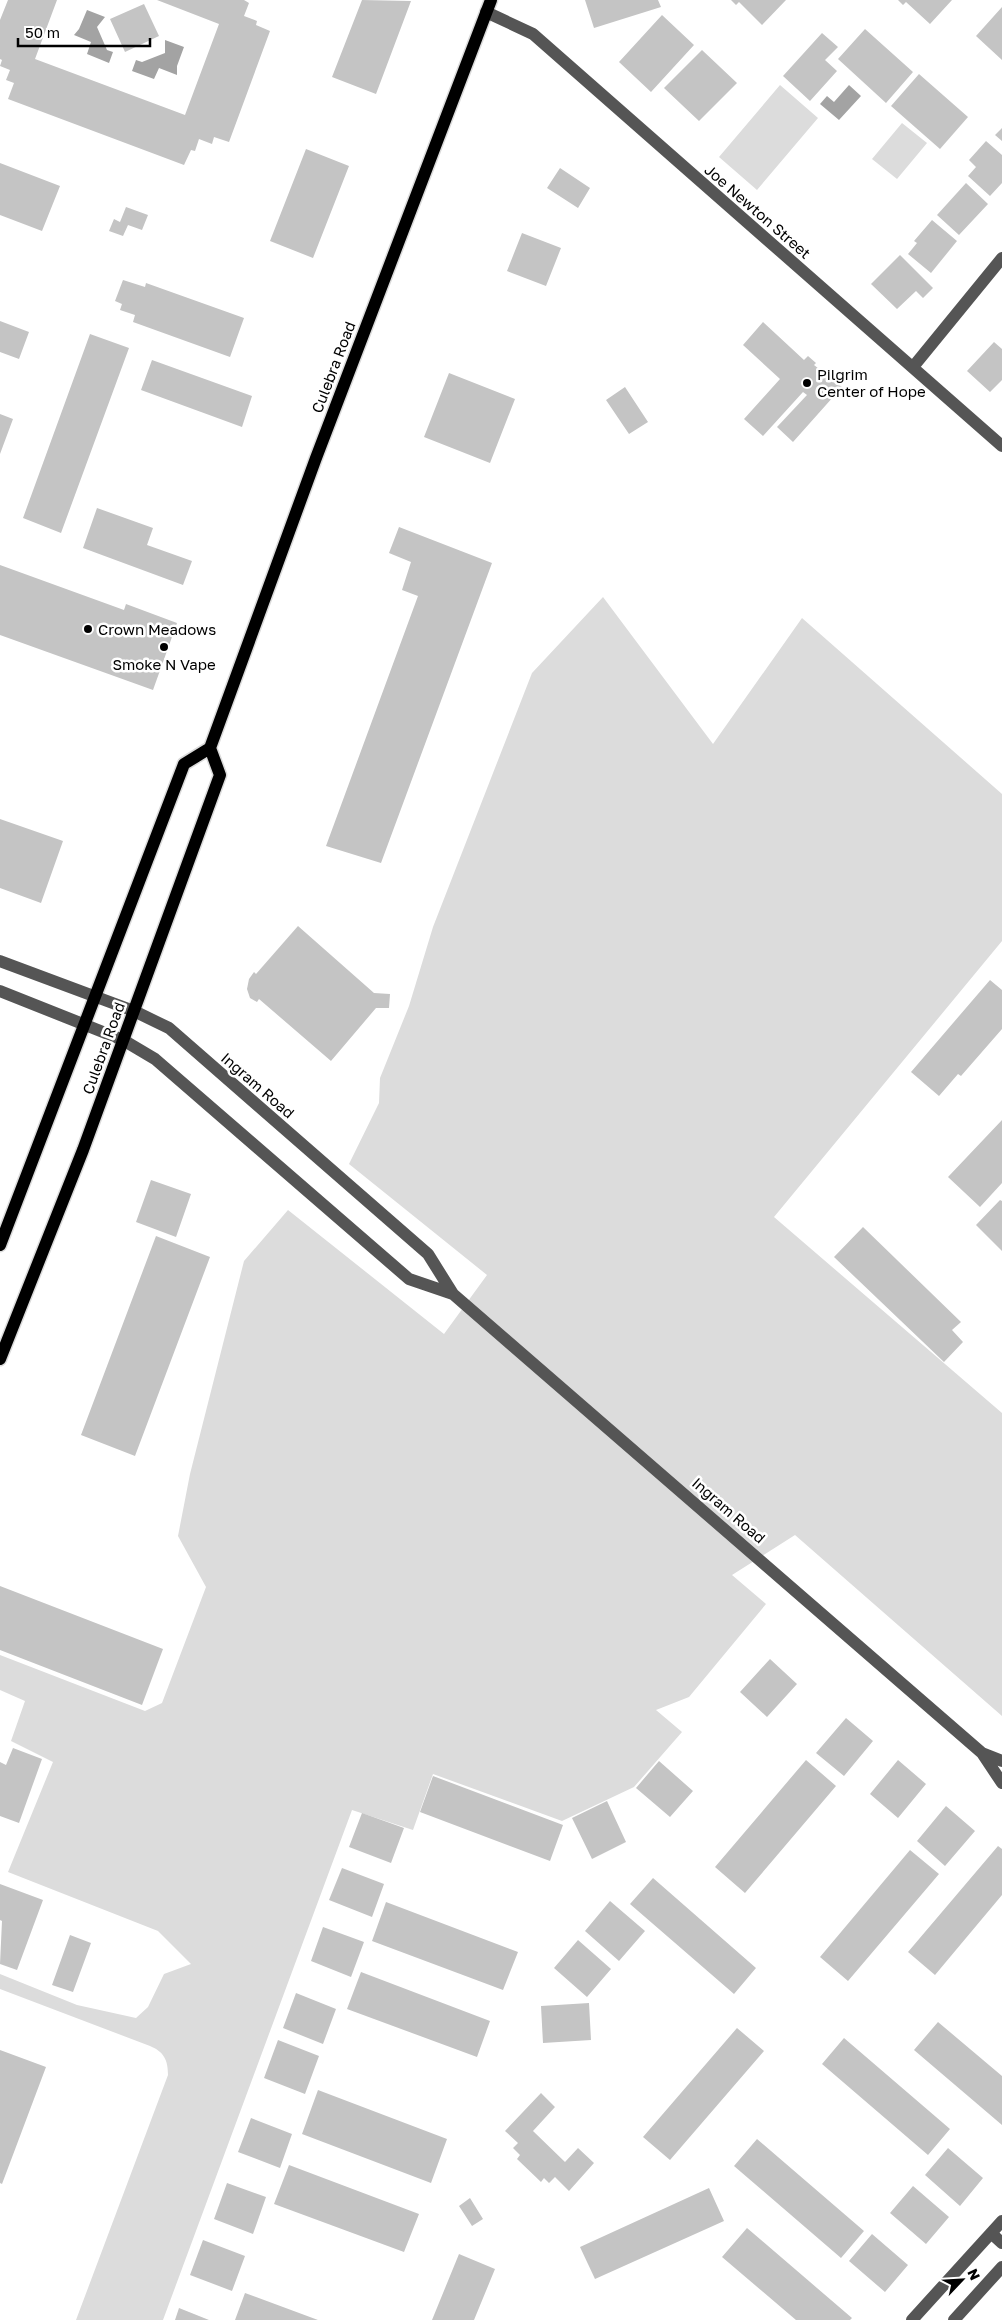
<svg xmlns="http://www.w3.org/2000/svg" width="1002" height="2320" font-family="'Golos Text',sans-serif">
	<style>
		.green { fill: #dcdcdc }
		.water { fill: #a3a3a3 }
		.building { fill: #c4c4c4 }
		.lines { fill: none; stroke-linecap: round; stroke-linejoin: round }
		.major-casing { stroke: #dbdbdb; stroke-width: 15 }
		.minor { stroke: #555; stroke-width: 12 }
		.major { stroke: #000; stroke-width: 12 }
		.poi-dot { fill: #000; stroke: #fff; stroke-width: 2 }
		.labels { text-anchor: middle; dominant-baseline: central; stroke-width: 5; stroke-linejoin: round; paint-order: stroke }
		.street-label { font-size: 15px; fill: #000; stroke: #fff }
		.poi-label { font-size: 15px; fill: #000; stroke: #fff; text-anchor: start }
	</style>
	<rect width="100%" height="100%" fill="#fff"/>
	<path class="green" d="M780,85L818,118L757,190L719,157Z
		M902,123L927,143L897,179L872,159Z
		M603,597L713,744L802,618L1002,794V941L774,1217L1002,1413V1716L795,1535L732,1575L766,1604L689,1697L656,1710L682,1732L634,1787L562,1821L433,1774L413,1830L352,1810L163,2320H76L168,2075C168,2060 164,2052 150,2046L0,1989V1974L77,2005L136,2018L148,2007L164,1974L191,1964L158,1931L8,1872L53,1762L11,1741L25,1701L0,1690V1655L145,1711L162,1703L206,1587L178,1536L190,1474L244,1261L288,1210L444,1334L487,1275L349,1164L379,1103L380,1078L409,1006L433,927L532,673Z"/>
	<path class="water" d="M87,10L105,17L97,27L107,50L113,52L109,63L87,54L91,42L74,35L79,29Z
		M165,40L184,47L177,66V75L159,68L154,79L132,71L136,60L142,62L165,53Z
		M849,85L861,96L839,120L820,104L827,96L834,102Z"/>
	<path class="building" d="M8,0H57L35,59L185,115L219,24L157,0H244L249,3L244,16L257,21L256,25L270,31L229,142L214,137L212,144L199,139L195,151L191,150L184,165L8,99L14,83L6,80L10,70L0,66L2,60L0,59V20Z
		M362,0L411,1L376,94L332,77Z
		M585,0H658L661,7L594,28Z
		M731,0H786L762,25L739,2L736,5Z
		M898,0H952L930,24L906,2L903,5Z
		M144,4L159,36L125,52L110,19Z
		M1002,7V60L976,36Z
		M662,15L694,45L651,92L619,62Z
		M865,29L913,72L886,103L838,59Z
		M822,33L838,47L825,60L837,71L810,101L783,76Z
		M702,50L737,83L699,121L664,88Z
		M919,74L968,117L940,149L891,106Z
		M1002,128V141L995,135Z
		M986,141L1002,155V183L990,196L968,176L976,167L969,160Z
		M306,149L349,166L313,258L270,241Z
		M0,163L60,186L42,231L0,215Z
		M560,168L590,188L578,208L547,188Z
		M966,183L988,204L959,235L937,215Z
		M126,207L148,215L142,230L128,225L123,236L109,231L114,219L120,222Z
		M932,220L957,241L931,273L908,254L917,243L914,241Z
		M522,233L561,248L546,286L507,271Z
		M900,255L933,288L923,298L916,291L897,309L871,284Z
		M123,280L145,287L146,283L244,318L230,357L133,322L135,315L120,310L122,304L115,301Z
		M0,321L29,332L19,359L0,352Z
		M763,322L804,360L808,356L816,363L814,365L842,387L793,442L777,427L807,395L803,392L763,436L744,419L780,379L743,345Z
		M90,334L129,348L61,533L23,518Z
		M994,342L1002,349V380L990,392L967,371Z
		M152,360L252,396L242,427L141,390Z
		M449,373L515,399L490,463L424,437Z
		M625,387L648,422L629,434L606,400Z
		M0,414L13,419L0,454Z
		M97,508L153,528L147,545L192,561L183,585L83,548Z
		M399,527L492,563L381,863L326,846L418,596L402,590L411,562L389,553Z
		M0,565L124,610L126,604L177,623L153,690L0,635Z
		M0,819L63,841L41,903L0,888Z
		M298,926L374,993L390,994L389,1008H376L331,1061L259,999L257,1002L250,998L247,989L249,979L254,972L256,974Z
		M990,980L1002,990V1029L961,1076L958,1074L939,1096L911,1072Z
		M1002,1120V1183L980,1207L948,1177Z
		M151,1180L191,1194L176,1237L136,1222Z
		M1000,1200L1002,1201V1251L976,1225Z
		M863,1227L961,1322L952,1330L963,1342L944,1362L834,1257Z
		M156,1236L210,1257L135,1456L81,1435Z
		M0,1586L163,1649L142,1705L0,1650Z
		M770,1659L797,1684L767,1717L740,1692Z
		M846,1718L873,1741L844,1776L816,1753Z
		M13,1748L42,1759L19,1823L0,1816V1762L6,1765Z
		M806,1760L836,1786L745,1893L715,1867Z
		M898,1760L926,1784L898,1818L870,1794Z
		M659,1761L693,1791L670,1817L636,1788Z
		M433,1776L563,1825L550,1861L420,1812Z
		M607,1801L626,1842L592,1859L572,1818Z
		M946,1806L975,1831L945,1866L917,1841Z
		M362,1813L404,1828L391,1863L349,1847Z
		M998,1846L1002,1849V1895L935,1975L908,1952Z
		M910,1850L939,1874L848,1981L820,1957Z
		M342,1868L384,1884L372,1917L329,1900Z
		M653,1878L756,1968L734,1994L630,1904Z
		M0,1884L43,1900L17,1970L0,1964L2,1921L0,1920Z
		M610,1901L645,1931L619,1961L585,1931Z
		M386,1902L518,1952L503,1990L372,1941Z
		M323,1927L364,1942L351,1977L311,1961Z
		M70,1935L91,1943L73,1992L52,1985Z
		M578,1940L611,1969L587,1997L554,1968Z
		M361,1972L490,2021L477,2057L347,2009Z
		M296,1993L336,2009L323,2044L283,2028Z
		M589,2003L591,2040L543,2043L541,2006Z
		M938,2022L1002,2076V2125L914,2050Z
		M737,2028L764,2051L670,2160L643,2137Z
		M844,2038L950,2129L928,2155L822,2064Z
		M278,2040L319,2056L305,2094L264,2078Z
		M0,2050L46,2067L2,2184L0,2183Z
		M318,2090L447,2139L431,2183L302,2134Z
		M541,2093L555,2107L533,2131L565,2162L578,2148L594,2163L569,2191L555,2177L549,2183L544,2178L541,2182L517,2159L520,2155L513,2148L518,2143L505,2131Z
		M251,2118L292,2134L280,2168L238,2152Z
		M757,2139L864,2231L841,2258L734,2166Z
		M948,2148L983,2178L960,2206L925,2175Z
		M289,2165L419,2214L404,2252L274,2204Z
		M227,2183L266,2197L253,2234L214,2219Z
		M913,2186L949,2217L926,2244L890,2213Z
		M709,2188L724,2221L595,2279L580,2247Z
		M470,2198L483,2219L472,2226L459,2206Z
		M747,2228L852,2318L850,2320H796L722,2257Z
		M872,2234L908,2265L885,2292L849,2261Z
		M203,2240L245,2256L232,2291L190,2275Z
		M459,2254L495,2269L474,2320H432Z
		M245,2293L318,2320H235Z
		M179,2308L209,2320H175Z"/>
	<g class="lines">
		<g class="major-casing">
			<path id="major" d="M0,1245L184,764L210,748L316,458L491,0
				M0,1359L83,1150L220,775L210,748"/>
		</g>
		<path class="minor" d="M486,12L533,34L1002,446
			M913,367L1002,258
			M0,961L134,1011L169,1028L428,1254L453,1294L982,1753L1002,1783
			M0,991L123,1040L155,1059L409,1279L453,1294
			M982,1753L1002,1761
			M991,2233L1002,2243
			M912,2320L1002,2221
			M954,2320L1002,2267"/>
		<use href="#major" class="major"/>
	</g>
	<g class="poi-dot">
		<circle cx="807" cy="383" r="5"/>
		<circle cx="88" cy="629" r="5"/>
		<circle cx="164" cy="647" r="5"/>
	</g>
	<g class="labels">
		<g class="street-label">
			<text transform="translate(758 211) rotate(41)">Joe Newton Street</text>
			<text transform="translate(333 367) rotate(-69)">Culebra Road</text>
			<text transform="translate(103 1048) rotate(-70)">Culebra Road</text>
			<text transform="translate(258 1085) rotate(41)">Ingram Road</text>
			<text transform="translate(729 1510) rotate(41)">Ingram Road</text>
		</g>
		<g class="poi-label">
			<text x="817" y="374">Pilgrim<tspan x="817" dy="17">Center of Hope</tspan></text>
			<text x="98" y="629">Crown Meadows</text>
			<text x="164" y="664" text-anchor="middle">Smoke N Vape</text>
		</g>
	</g>
	<g transform="translate(962 2280) rotate(65)" stroke="#ffffff" stroke-width="4" paint-order="stroke">
	<path d="M0-4L9 19L0 12L-9 19Z" fill="#000000"/>
	<text y="-8" font-size="14" font-weight="bold" text-anchor="middle" fill="#000000">N</text>
	</g>
	<path d="M18 38v8h132v-8" fill="none" stroke="#000000" stroke-width="2.5"/>
	<text x="25" y="38" font-size="15" fill="#000000" stroke="#ffffff" stroke-width="4" paint-order="stroke">50 m</text>
</svg>
